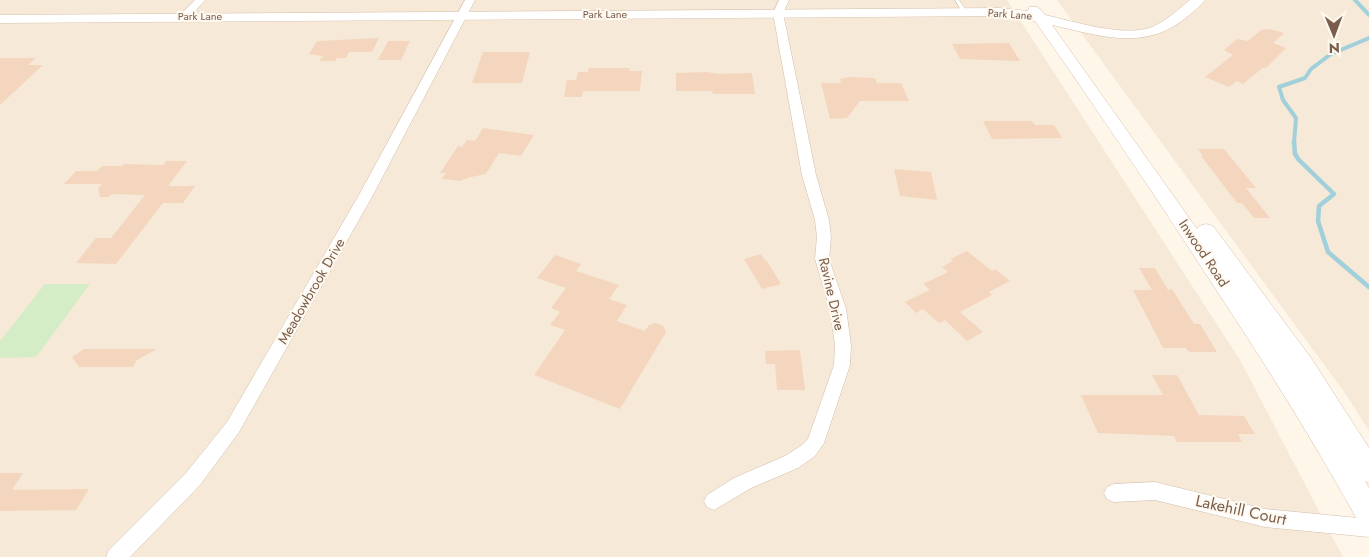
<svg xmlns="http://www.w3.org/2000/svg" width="1369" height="557" font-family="Jost,sans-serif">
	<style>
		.residential { fill: #f6e9d7 }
		.green { fill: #d4edc6 }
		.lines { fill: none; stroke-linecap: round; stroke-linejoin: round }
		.stream-far1 { stroke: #a1d0db; stroke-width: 4 }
		.stream { stroke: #a1d0db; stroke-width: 4.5 }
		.building { fill: #f4d6bf }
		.lane-casing { stroke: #d1bfad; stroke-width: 1 }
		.street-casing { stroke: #d1bfad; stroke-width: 1 }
		.secondary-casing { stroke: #d7c1ad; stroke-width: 1 }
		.lane { fill: #fff; fill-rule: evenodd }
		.street { fill: #fff; fill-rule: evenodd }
		.secondary { fill: #fff; fill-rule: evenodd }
		.labels { text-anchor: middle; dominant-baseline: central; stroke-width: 4; stroke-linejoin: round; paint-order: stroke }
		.far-street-label { font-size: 11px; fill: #7a5d4b; stroke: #fffaf1 }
		.street-label { font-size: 14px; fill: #7a5d4b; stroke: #fffaf1 }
		.near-street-label { font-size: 16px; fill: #7a5d4b; stroke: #fffaf1 }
	</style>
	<rect width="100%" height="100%" fill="#fdf6e9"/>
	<path class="residential" d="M0,0H1007L1240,360L1343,557H0Z
		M1057,0H1369V431L1347,396Z"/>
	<path class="green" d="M45,284H90L36,357L0,358V341Z"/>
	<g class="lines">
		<path class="stream-far1" d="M1355,0L1369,15
			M1294,143L1296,118L1283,100L1279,87L1305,78L1311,69L1331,54L1369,38"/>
		<path class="stream" d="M1294,142L1295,154L1299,160L1334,194L1319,206L1318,221L1328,252L1369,287"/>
	</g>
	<path class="building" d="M1270,29L1284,33L1273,43L1286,48L1266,68L1264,67L1243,84L1237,81L1229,87L1205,77L1233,55L1224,50L1237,39L1248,41L1261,30Z
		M379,38L372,52H349L346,58H337L335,61H319L323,56L309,54L317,41Z
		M388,41H410L401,60H378Z
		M1009,43L1020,61L960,59L952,44Z
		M483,52H530L522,83H472Z
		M0,58H36L28,65H43L0,105Z
		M589,68H630L629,71H642L640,91H583L582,97H564L567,80H576L578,72H588Z
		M707,72L718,74L752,73L755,94H713L712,91H676V73Z
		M849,77L875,78L877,83H901L909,101H860L847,118L830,119L821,83H841L840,79Z
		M983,121H1032L1035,125H1054L1062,138L992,139Z
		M483,128L534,135L521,156L499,153L486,174L471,177L460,181L442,179L446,173H440L458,146L462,147L467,140L475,141Z
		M1198,149H1224L1256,188H1246L1270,218H1254L1242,203H1237L1201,156H1203Z
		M166,161H187L168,186H195L183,203H163L116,264L76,263L96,238H111L145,195L112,194L108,197H100L98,189L102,184H64L76,171H97L102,166H122L124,164L163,165Z
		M894,169L931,172L937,200L900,196Z
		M967,251L992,271L995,269L1010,281L989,292L992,295L960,312L983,332L967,341L945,320L939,323L923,309L916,313L905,302L930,290L923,284L948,272L942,267L953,261L950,259Z
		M761,254L765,261H767L781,284L762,289L744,259Z
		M555,255L581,264L576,271L619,285L609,299L627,305L617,321L645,331L649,325L656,323L663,326L666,332L620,409L534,375L565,330L550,325L560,312L551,308L566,288L537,278Z
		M1139,268H1155L1168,290L1172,289L1194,324H1200L1217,352H1189L1186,348H1163L1133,290H1152Z
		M84,349H157L137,360L133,367H79L72,357Z
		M800,350L805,390H777L775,364H766L765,351Z
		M1152,375H1177L1199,415L1244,416L1255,434H1238L1242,442H1177L1174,436L1098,433L1081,395H1163Z
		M0,473H23L12,490L89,489L76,510L0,511Z"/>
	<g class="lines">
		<g class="lane-casing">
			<path id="lane" d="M955,0H959L967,12V13H963Z"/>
		</g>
		<g class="street-casing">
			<path id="street" d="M195,0H205L189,18H181V14Z
				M465,0H475L373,195L239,432L200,485L130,557H106L109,550L186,473L227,422L359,195Z
				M779,0H789L783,13L816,175L829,220L831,237L829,259L846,309L851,345L850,365L824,443L815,456L798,468L751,488L714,510L707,507L704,501L707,495L734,478L785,456L802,445L808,439L834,365L835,345L830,309L815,259L817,237L815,220L802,175L773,13Z
				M1155,482L1265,509L1369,519V537L1265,527L1155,500L1114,502L1107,499L1104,493L1107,487L1114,484Z"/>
		</g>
		<g class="secondary-casing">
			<path id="secondary" d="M1190,0H1205C1200,6 1194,11 1188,16C1146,52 1101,36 1052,25L1197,229L1199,226L1206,224L1213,226L1311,358L1369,448V483L1365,481L1369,488V527L1359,523C1315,443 1267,367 1217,291C1158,200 1098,110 1035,21L999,16L0,23V15L999,8L1028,11L1029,7C1037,5 1040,8 1045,15C1073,21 1124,38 1152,27C1166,21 1178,10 1190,0Z"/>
		</g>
		<use href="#lane" class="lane"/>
		<use href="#street" class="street"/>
		<use href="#secondary" class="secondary"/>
	</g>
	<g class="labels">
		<g class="far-street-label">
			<text x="605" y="14">Park Lane</text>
			<text transform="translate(1010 14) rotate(4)">Park Lane</text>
			<text x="200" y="16">Park Lane</text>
		</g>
		<g class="street-label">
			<text transform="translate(1204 253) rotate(56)">Inwood Road</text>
			<text transform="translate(311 291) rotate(-60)">Meadowbrook Drive</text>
			<text transform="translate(832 294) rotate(77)">Ravine Drive</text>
		</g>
		<g class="near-street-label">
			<text transform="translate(1241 510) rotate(12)">Lakehill Court</text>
		</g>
	</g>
	<g transform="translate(1334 35) rotate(179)" stroke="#fffaf1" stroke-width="4" paint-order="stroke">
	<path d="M0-4L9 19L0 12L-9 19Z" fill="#7a5d4b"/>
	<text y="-8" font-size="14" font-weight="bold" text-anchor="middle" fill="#7a5d4b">N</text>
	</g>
</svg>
